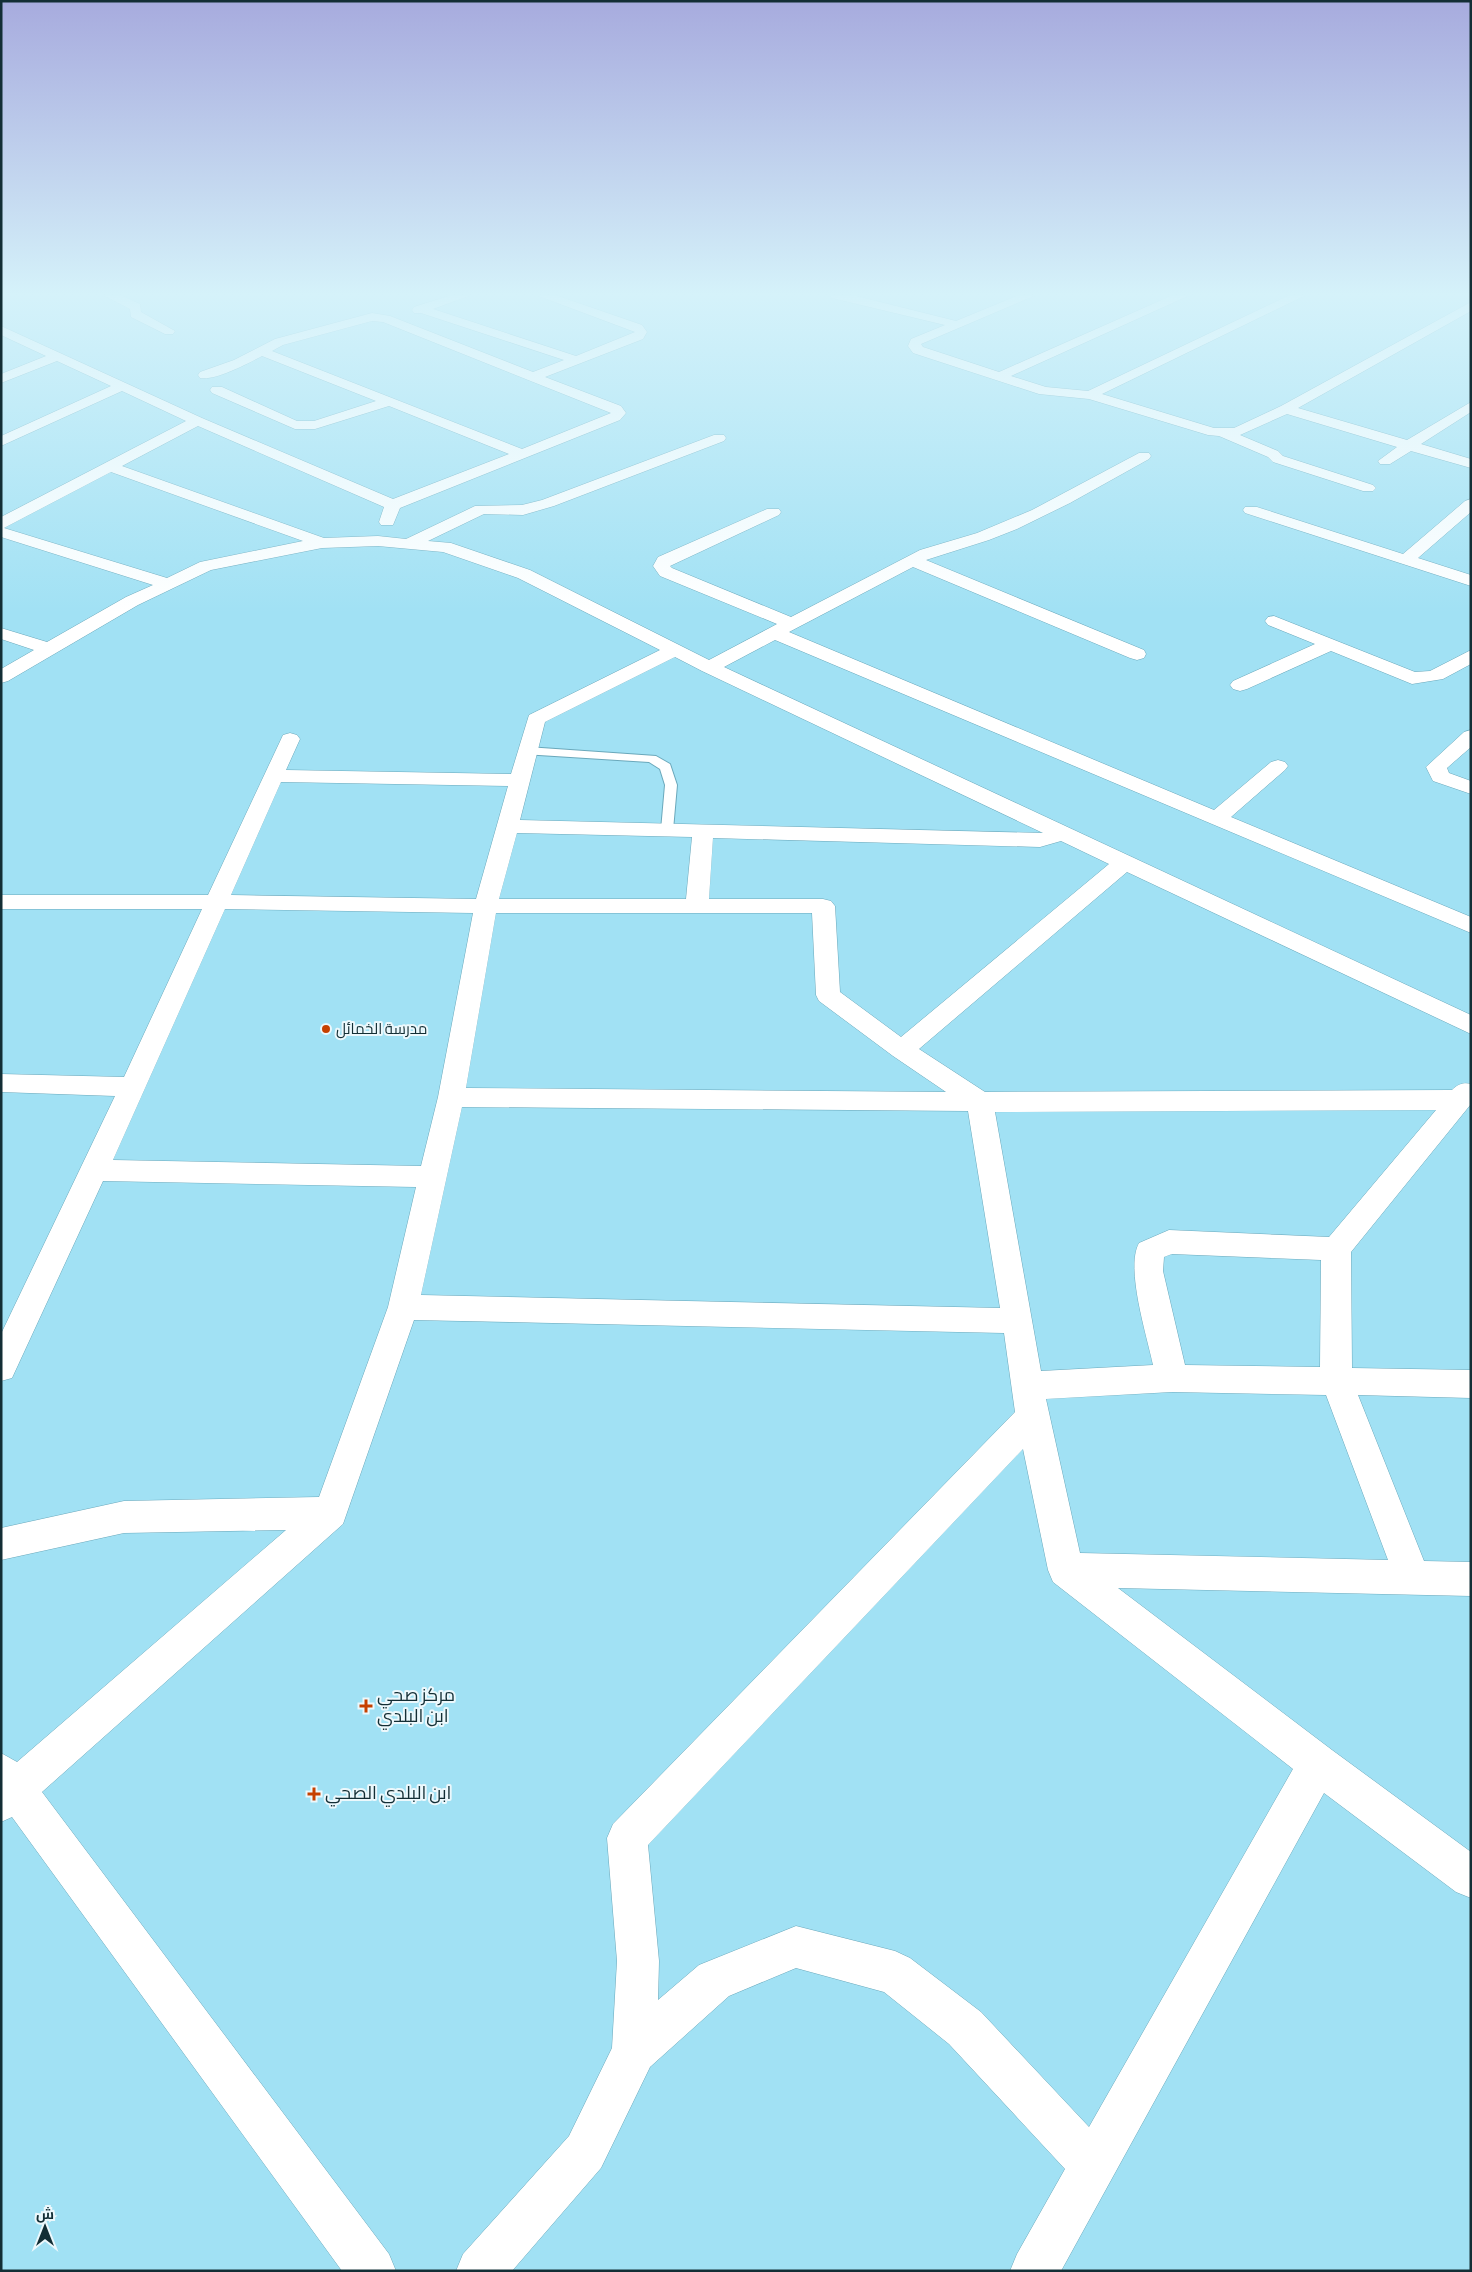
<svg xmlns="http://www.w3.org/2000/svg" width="1472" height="2272" font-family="'Alegreya Sans',Cairo,sans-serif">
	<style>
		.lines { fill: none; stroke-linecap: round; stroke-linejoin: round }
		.service-casing { stroke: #6aa8bb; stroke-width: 2 }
		.minor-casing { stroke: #6aa8bb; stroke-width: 1 }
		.service { fill: #fff; fill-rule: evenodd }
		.minor { fill: #fff; fill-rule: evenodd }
		.poi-dot { fill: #c64000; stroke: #ecf8fc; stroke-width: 2 }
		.labels { text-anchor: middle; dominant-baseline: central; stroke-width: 4; stroke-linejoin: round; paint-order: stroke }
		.poi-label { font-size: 15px; fill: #132e35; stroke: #ecf8fc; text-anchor: start }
		.near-poi-label { font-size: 18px; fill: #132e35; stroke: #ecf8fc; text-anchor: start }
	</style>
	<rect width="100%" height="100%" fill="#a1e1f4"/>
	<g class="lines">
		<g class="service-casing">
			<path id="service" d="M527,747L656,756L670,764L677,785L673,830L667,834L661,830L665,785L660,769L649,762L523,754L521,751L523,748Z"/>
		</g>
		<g class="minor-casing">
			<path id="minor" d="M103,295H120L140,304L141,312L175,331L173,334H165L131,317L130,309Z
				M452,295H471L433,309L576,356L635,332L536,295H555L642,325L647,332L643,339L545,377L621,406L626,413L620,420L400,508L393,525H381L379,522L384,507L198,426L122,466L324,538L378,536L406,539L475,506L522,505L542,500L714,435H724L726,438L724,441L554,506L523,515L484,514L428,541L451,543L530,570L709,660L777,624L660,576L653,566L658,557L767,509H779L781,512L779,515L670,566L672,568L791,617L920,550L977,533L1032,510L1139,453H1149L1151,456L1149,459L1070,503L1017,529L989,540L926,560L1144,650L1146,654L1144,658L1137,660L1130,658L913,567L789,632L1214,810L1271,762L1278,760L1285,762L1288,766L1285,770L1231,817L1471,917V933L775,640L724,667L1471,1015V1034L1127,872L919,1049L985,1092L1452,1090C1457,1085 1463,1082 1471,1084V1104L1351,1252L1352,1368L1471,1370V1398L1358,1395L1424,1561L1471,1562V1596L1118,1588L1332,1750L1471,1852V1898L1456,1892L1324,1793L1061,2271H1010L1017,2254L1065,2169L949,2044L884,1992L796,1968L729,1996L650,2067L601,2168L512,2271H456L463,2254L569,2136L612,2048L617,1961L607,1838L613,1824L1015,1412L1004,1333L414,1320L343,1524L42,1792L389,2254L396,2271H342L12,1817L1,1822V1753L17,1762L286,1530L124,1533L1,1560V1528L124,1501L319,1497L388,1307L416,1187L103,1181L12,1378L1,1381V1334L115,1096L1,1092V1074L124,1077L202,909H1V895H208L283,735L290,733L297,735L300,739L286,770L511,774L529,715L660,650L518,578L443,552L378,546L322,548L211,570L138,605L8,681L1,683V669L34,650L1,639V628L47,642L126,597L153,585L1,537V517L186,421L122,391L1,446V436L111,386L57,361L1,383V374L46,356L1,335V326L202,418L393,499L509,454L389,406L315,429H295L212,393L210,390L212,387H222L297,421H314L376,401L262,356C249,363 215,381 200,378L198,375L200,372L234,360L275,339L372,313L390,316L533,372L564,360L421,313H414L412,310L414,307ZM372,321L383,322L611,413L522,449L272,351L283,345ZM111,472L303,541L200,562L167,578L4,528ZM675,657L702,671L1043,833L520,820L545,722ZM281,782L508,786L476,899L231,895ZM517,833L692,837L686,899H499ZM713,838L1040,847L1061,841L1109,864L901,1037L840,992L835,906L831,901L823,899H709ZM225,909L473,913L438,1097L421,1166L113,1160ZM496,913H812L816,995L819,1001L893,1056L946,1092L466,1088ZM462,1107L968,1111L1000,1308L421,1295ZM1436,1110L1329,1237L1169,1230L1139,1243C1125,1268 1147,1336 1153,1365L1041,1371L995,1112ZM1172,1254L1321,1260L1320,1367L1185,1365L1163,1271L1164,1257ZM1172,1392L1326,1395L1388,1560L1080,1553L1046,1399ZM1023,1449L1048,1570L1053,1582L1293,1769L1089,2127L981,2012L910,1958L895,1951L796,1926L699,1965L658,2000L659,1961L648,1845Z
				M830,295H852L956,321L1019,295H1036L921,344L923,347L999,372L1173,295H1190L1011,376L1046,387L1088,391L1290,295H1306L1102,394L1214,428H1234L1281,406L1471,302V311L1298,408L1407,440L1471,402V412L1421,444L1471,459V468L1411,451L1390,464H1380L1378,461L1397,447L1287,414L1240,435L1278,451L1283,456L1373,485L1376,488L1373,491H1363L1273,462L1268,457L1219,436L1208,435L1089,399L1039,394L913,353L908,346L911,339L945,325L832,298Z
				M1471,499V512L1418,558L1471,575V586L1245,513L1243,510L1245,507H1257L1403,554L1465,501Z
				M1274,616L1415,672L1430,671L1471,650V664L1443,679L1412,684L1331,651L1247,689L1240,691L1233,689L1230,685L1233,681L1315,644L1268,625L1265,621L1268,617Z
				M1471,730V747L1447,768L1449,773L1471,781V794L1433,781L1426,767L1464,732Z"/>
		</g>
		<use href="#service" class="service"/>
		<use href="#minor" class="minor"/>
	</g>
	<linearGradient id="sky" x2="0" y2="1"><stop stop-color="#a7abde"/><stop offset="0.48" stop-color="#d5f2fa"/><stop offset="1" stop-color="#d5f2fa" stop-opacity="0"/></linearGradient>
	<rect width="1472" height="613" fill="url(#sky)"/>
	<g class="poi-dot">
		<circle cx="326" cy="1029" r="5"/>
		<path d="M363.5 1698.5h5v5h5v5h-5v5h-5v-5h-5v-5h5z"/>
		<path d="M311.5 1786.5h5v5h5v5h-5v5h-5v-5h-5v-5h5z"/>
	</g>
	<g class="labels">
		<g class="poi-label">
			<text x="336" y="1029">مدرسة الخمائل</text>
		</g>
		<g class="near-poi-label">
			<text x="377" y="1696">مركز صحي<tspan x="377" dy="21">ابن البلدي</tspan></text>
			<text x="325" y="1794">ابن البلدي الصحي</text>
		</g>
	</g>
	<rect width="1472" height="2272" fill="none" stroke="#132e35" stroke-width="5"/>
	<g transform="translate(45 2227)" stroke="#ecf8fc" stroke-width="4" paint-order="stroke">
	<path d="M0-4L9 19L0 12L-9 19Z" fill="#132e35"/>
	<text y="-8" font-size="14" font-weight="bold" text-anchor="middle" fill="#132e35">ش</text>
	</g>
</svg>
